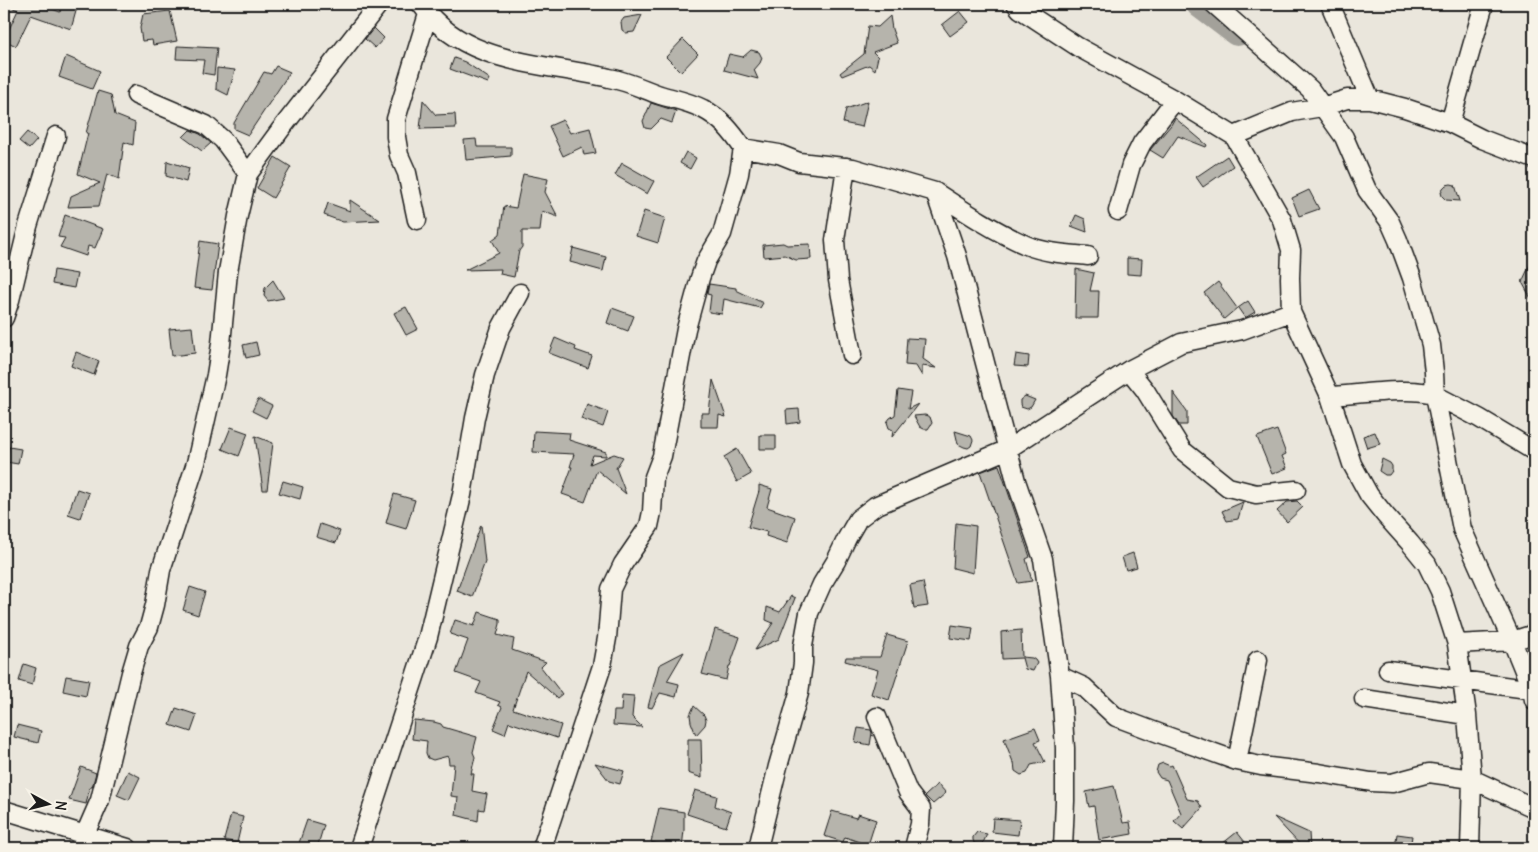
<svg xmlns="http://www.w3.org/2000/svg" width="1538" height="852" font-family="Delius,sans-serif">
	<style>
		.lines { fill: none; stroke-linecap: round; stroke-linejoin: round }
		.river { stroke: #a3a19a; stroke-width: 28 }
		.building { fill: #b6b4ac; stroke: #1c1c1c }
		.street-casing { stroke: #1c1c1c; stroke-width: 21 }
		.street { stroke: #f7f3e8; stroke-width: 18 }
	</style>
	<rect width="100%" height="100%" fill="#eae6dc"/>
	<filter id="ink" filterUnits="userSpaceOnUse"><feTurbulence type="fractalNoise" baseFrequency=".02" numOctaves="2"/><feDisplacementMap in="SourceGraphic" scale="10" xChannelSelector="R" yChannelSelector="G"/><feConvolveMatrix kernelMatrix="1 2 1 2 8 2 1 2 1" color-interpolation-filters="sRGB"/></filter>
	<g filter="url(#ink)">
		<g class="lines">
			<path class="river" d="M1200,4L1237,32"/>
		</g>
		<path class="building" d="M4,4H39L60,12L63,4H78L71,29L31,15L16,46L4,40L18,10Z
			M170,11L177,41L153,45L152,40L142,41L140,28L143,14Z
			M960,11L969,22L950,36L942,25Z
			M642,15L634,32L626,33L622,30L621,22L624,18Z
			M890,16L892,29L897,43L873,52L878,57L875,70L869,65L842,76L840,73L864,54L868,26L878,27Z
			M374,28L384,38L375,48L365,39Z
			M683,39L698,54L681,72L666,57Z
			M177,46L217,48L214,75L202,73L204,60L176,59Z
			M751,50L759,52L762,58L760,63L754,70L758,79L724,70L729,54L743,57Z
			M66,56L100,71L92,89L59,77Z
			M454,58L465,62L490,79L488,83L450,69Z
			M276,66L290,72L248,135L234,129V123L264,72L271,74Z
			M217,68L235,70L228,95L216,89Z
			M98,91L111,95L115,115L135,123L133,145L124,142L119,179L107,174L99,206L68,207L71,196L100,183L78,174L88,133H86Z
			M423,100L436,115L455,114L456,128L420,129Z
			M868,101L862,127L843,123L846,109Z
			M651,103L676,111L672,123L661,119L651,129L645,128L643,121Z
			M1175,118L1207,145L1206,147L1178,136L1163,158L1150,150L1171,125Z
			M563,120L570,133L590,128L596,153L584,155L582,147L563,156L549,126Z
			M190,130L200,134L211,143L202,151L183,137Z
			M27,132L37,140L29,149L19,141Z
			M476,139L477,147H511V156L466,160L464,140Z
			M686,152L696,158L690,169L680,163Z
			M1227,156L1233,166L1203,187L1196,177Z
			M275,157L291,167L273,198L257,188Z
			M167,161L189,168L186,182L166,176Z
			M622,163L654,181L647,194L615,175Z
			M523,174L548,179L545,192L558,217L542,211L540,231H522V247L519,251L514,277L500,274L501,269L465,270L499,253L492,240L500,234L504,206L516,208Z
			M1451,184L1455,185L1460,201L1446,200L1442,196L1441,192L1443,188L1446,185Z
			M1309,190L1319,209L1299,216L1292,198Z
			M350,200L380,220L343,222L324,215L328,203L350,211Z
			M644,211L665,218L658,243L636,236Z
			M65,215L103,229L95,248L88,246L86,256L60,247L65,238L58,237Z
			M1076,215L1085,219L1087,232L1071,226Z
			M200,241L218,244L212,290L194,288Z
			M783,243L787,245L810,244L811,259L796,260L785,255L764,257L763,245Z
			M573,248L606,257L603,271L570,262Z
			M1534,256V304L1522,282Z
			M1127,258L1142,259L1141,275L1127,274Z
			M1076,269L1094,273L1090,291H1099L1098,318H1075Z
			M54,270L77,274L74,288L52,284Z
			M273,280L284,298L268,301L264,296L265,288Z
			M1218,282L1237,308L1224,319L1204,293Z
			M709,284L736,288V290L763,303L760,308L724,299L722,314L709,312L711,295L707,294Z
			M1248,301L1255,312L1245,318L1238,308Z
			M406,307L418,329L406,335L394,313Z
			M612,308L634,316L628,331L607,323Z
			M192,327L195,353L172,356L169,329Z
			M555,338L576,347L575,350L592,356L588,368L549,353Z
			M907,338L925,339L923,359L936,368L922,366V376L916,366L905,365Z
			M256,342L259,355L246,358L243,345Z
			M76,352L99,361L94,375L71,366Z
			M1016,354L1029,356L1028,367L1014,366Z
			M713,380L726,417L719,415L718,427H701V413H709Z
			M898,390L911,392L908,409L918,404L892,437L893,430L889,428L887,422L890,418L895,415Z
			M1173,392L1187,411V425H1179L1173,416Z
			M1025,396L1035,400L1031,407L1027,409L1021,407L1020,404V400Z
			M258,399L272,406L266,418L252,411Z
			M587,404L608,412L603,427L581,419Z
			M799,409L800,422L787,424L786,410Z
			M925,415L930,417L932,423L928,429H924L920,427L914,416Z
			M231,427L248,433L239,456L222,449Z
			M1277,430L1286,454L1282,456L1287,468L1272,474L1257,437Z
			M534,431L570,433L569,440L606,452V456L593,455L590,464L614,454L623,457L616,468L626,494L597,470L585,502L562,494L572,467H570L574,454L533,452Z
			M955,431L971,436L973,440L971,446L968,448L964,447L958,444Z
			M1375,432L1380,444L1367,448L1363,436Z
			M760,435H776V449H760Z
			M255,436L273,443L267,490H263Z
			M9,447L21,449L18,464L6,462Z
			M737,449L751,474L737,482L724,457Z
			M1382,459L1390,463L1392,466V471L1389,475H1385L1379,471Z
			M999,465L1030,557L1026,559L1032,581L1018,583L980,472Z
			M283,481L303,487L300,499L279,493Z
			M759,485L772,489L767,507L795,517L787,543L766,536L767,532L748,527L759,491Z
			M77,489L89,493L80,518L68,514Z
			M394,494L415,500L406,529L386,523Z
			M1297,501L1303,507L1287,522L1277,511L1287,502Z
			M1243,502L1238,519L1227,521L1222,511Z
			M956,523L976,526L973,573L953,568Z
			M320,524L340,531L336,543L316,537Z
			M481,525L485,562L472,597L457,591Z
			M1133,553L1137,567L1126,570L1122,557Z
			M923,582L928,606L914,608L910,585Z
			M190,587L205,592L198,615L183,610Z
			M791,596L795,598L779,639L755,650L773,623L766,620L767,607L780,612Z
			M479,612L500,619V624L497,635L514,639L512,650L546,662L541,667L562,694L557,698L526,671L513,709L561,725L557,738L509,722L505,734L493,729L502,707L498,705L500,702L476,693L481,682L456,673L468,640L450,634L455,620L474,626Z
			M952,625L973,628L971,641L950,638Z
			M715,629L740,637L730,666H729L726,680L702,674Z
			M1021,630L1022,657L1032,658L1035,660L1037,663L1033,671L1025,669L1022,658L1002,659L1001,632Z
			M887,635L908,641L889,700L871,694L878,670L845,661L846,657H880Z
			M684,652L667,681L679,684L676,697L660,693L652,708L648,707L659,665Z
			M24,664L36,668L32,685L19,681Z
			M66,676L89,680L86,696L63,691Z
			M622,695L634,696L632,717L642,727L613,725L614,711H621Z
			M694,706L704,715L706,720L705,725L696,735L691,722L690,715Z
			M176,708L197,715L191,732L170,725Z
			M414,720L434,722L441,724L443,727L477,737L473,752L475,757L471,774H474L472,791L487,794L484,810L479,809L478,821L456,815L458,797L451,796L454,764H449L448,756L433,760L428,758L426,753L427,741L412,739Z
			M17,725L41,731L38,743L14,737Z
			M858,728L871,730L872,733L870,745L855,742Z
			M1035,728L1040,740L1035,742L1045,762L1031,765L1027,773L1021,775L1015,771L1014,762H1013L1004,739Z
			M688,739H701L702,778L688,773Z
			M595,763L624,771L620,784L609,781Z
			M1163,763L1170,766L1172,765L1187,799L1198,801L1202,808L1183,829L1174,821L1181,813L1167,780L1160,778L1156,772L1158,765Z
			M81,767L96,773L92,787H90L86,804L69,800Z
			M128,771L140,777L129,800L117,795Z
			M938,784L946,793L933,804L925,796Z
			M1114,786L1123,823L1130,822L1132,834L1099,840L1094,806L1089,807L1086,792Z
			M695,790L717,796L715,806L731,812L726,827L687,814Z
			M659,808L684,812V830L682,848H673L651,842Z
			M832,811L856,818L858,814L876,820L868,845L845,837L843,842L824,836Z
			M231,814L243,817L237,843L224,840Z
			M1274,817L1309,833L1310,848H1303Z
			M993,818L1020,820L1018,835L992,832Z
			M307,820L324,825L317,848L299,843Z
			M977,832L987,834L984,841L980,845L974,843L973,840V837Z
			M1237,832L1245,842L1238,848H1217Z
			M1397,834L1412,836L1410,848L1395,847Z"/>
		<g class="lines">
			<g class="street-casing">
				<path id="street" d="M421,4C463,65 544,63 609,78C627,81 643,89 660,95C674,99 690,102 703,109C721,118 732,132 743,148L739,174L722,234L706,261L700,278L686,329L662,456L654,477L652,512L649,526L623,564L611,589L607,638L602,666L542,848
					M1016,4L1020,9L1078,47L1175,100L1234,136L1282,220L1291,250L1290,278L1291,312L1330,396L1352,464L1369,495L1385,515L1410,543L1427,564L1440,591L1457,644L1467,715L1472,779L1470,848
					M1214,4L1310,89L1344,137L1367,190L1390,222L1398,240L1412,278L1431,345L1434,372L1435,395C1414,386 1355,395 1330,396
					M1330,4L1370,99
					M136,95L206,125L223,140L248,174
					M1450,123L1484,4
					M1234,136L1292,112L1322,107L1347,99H1370L1405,108L1450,123L1482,139L1534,159
					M743,148L779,154L799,162L853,168L935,192L957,256L1016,481L1043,559L1060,676L1065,748V801L1063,848
					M846,167L835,240L838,280L852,355
					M935,192C964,211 994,231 1026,245C1045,253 1068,254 1088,256
					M1118,211L1131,165L1142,143L1175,100
					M417,220L407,173L399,155L396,137V119L428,14
					M4,318L10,300L28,226L56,136
					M1129,370L1145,390L1182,450L1228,487L1256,494L1296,490
					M1534,451L1479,418L1435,395L1462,529L1512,641L1532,690L1534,700
					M1457,644L1512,641L1534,634
					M1388,670L1534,690
					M1060,676L1084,687L1116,717L1164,735L1237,761L1261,766L1319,773L1371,782L1392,783L1429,773L1472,779L1534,808
					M1364,699L1467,715
					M877,717L908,792L921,809L920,824L914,848
					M1237,761L1258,660
					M4,810L128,848
					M79,848L100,800L131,673L139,646L149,627L155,605L161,570L196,463L216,375L221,344L228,272L238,216L248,174L281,129L379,4
					M359,848L428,637L462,495L475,418L485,375L501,328L520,293
					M758,848L778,766L799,693L803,663V646L809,613L822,584L836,561L847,538L858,519L875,506L1008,449L1129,370L1181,343L1242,330L1291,312"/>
			</g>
			<use href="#street" class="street"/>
		</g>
	</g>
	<rect width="1538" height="852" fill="none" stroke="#f7f3e8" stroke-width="20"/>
	<rect x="10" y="10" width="1518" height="832" fill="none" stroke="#1c1c1c" stroke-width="2" filter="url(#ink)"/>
	<g transform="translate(48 804) rotate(97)" stroke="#f7f3e8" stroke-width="4" paint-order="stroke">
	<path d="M0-4L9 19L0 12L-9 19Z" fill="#1c1c1c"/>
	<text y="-8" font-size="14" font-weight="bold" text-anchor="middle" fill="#1c1c1c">N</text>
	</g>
</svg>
